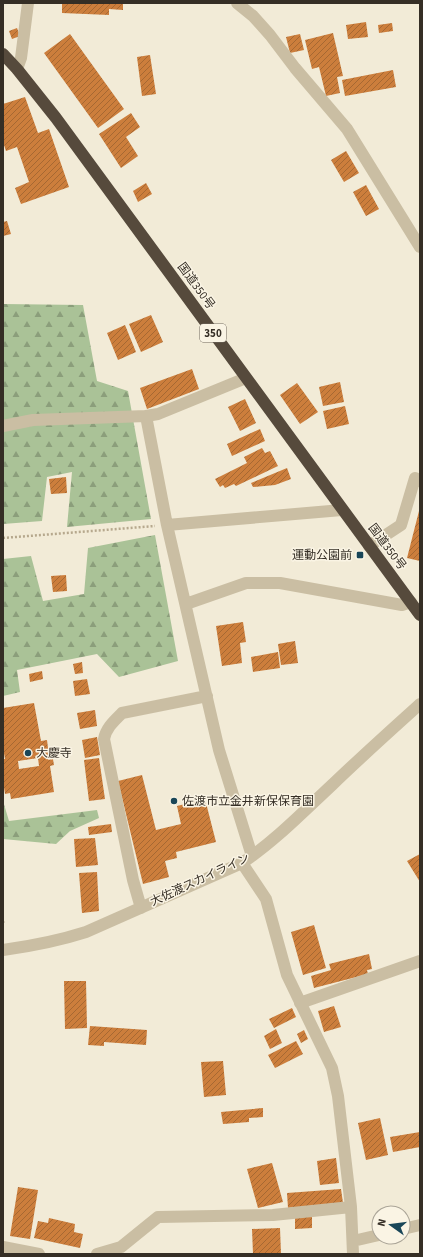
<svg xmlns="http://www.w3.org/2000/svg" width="423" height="1257" font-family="'Source Sans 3','Noto Sans JP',sans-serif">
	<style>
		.forest { fill: url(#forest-firs) }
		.building { fill: url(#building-hatch); fill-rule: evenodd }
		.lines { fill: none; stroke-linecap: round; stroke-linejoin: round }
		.path { stroke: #b6a88d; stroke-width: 2.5; stroke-dasharray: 2 2; stroke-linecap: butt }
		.minor { stroke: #cabea3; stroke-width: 12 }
		.highway { stroke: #564a3c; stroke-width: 12 }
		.poi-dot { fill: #194658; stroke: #faf4e4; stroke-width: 1.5 }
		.labels { text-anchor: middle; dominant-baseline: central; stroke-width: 3; stroke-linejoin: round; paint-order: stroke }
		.shield { fill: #faf4e4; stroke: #70695e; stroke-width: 1 }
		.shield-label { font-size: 11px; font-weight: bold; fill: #352e25 }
		.street-label { font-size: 12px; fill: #352e25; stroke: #faf4e4 }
		.poi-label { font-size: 12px; fill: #352e25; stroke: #faf4e4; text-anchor: start }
	</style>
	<defs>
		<pattern id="forest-firs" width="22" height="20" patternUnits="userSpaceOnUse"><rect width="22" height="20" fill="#aac297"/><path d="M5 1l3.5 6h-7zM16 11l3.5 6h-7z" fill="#8b9e7b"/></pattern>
		<pattern id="building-hatch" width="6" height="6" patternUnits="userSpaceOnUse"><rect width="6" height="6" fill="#cc7e3c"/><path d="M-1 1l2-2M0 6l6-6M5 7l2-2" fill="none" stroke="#a66832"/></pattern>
	</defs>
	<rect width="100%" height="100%" fill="#f2ebd7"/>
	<path class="forest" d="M3,304L83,305L97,381L128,391L151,519L67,527L72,472L47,477L42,521L3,524Z
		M155,535L178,661L119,677L97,654L17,670L20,692L3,696V559L31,556L43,601L84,594L88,548Z
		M3,801L9,821L97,810L99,818L70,831L56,844L3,839Z"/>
	<path class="building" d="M62,3H123V10L109,9V15L62,13Z
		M366,22L368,37L348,39L346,25Z
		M392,23L393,31L379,33L378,25Z
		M17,28L20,36L12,39L9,31Z
		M333,33L343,76L337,77L340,93L326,96L319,67L312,69L305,40Z
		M70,34L124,109L98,128L44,53Z
		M300,34L304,50L290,53L286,37Z
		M150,55L156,94L142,96L137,57Z
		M393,70L396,87L345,96L342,80Z
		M25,97L38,133L49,129L69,187L21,204L15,188L29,182L17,147L6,151L3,142V104Z
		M131,113L140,127L126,137L138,156L121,168L99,134Z
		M346,151L359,173L344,182L331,160Z
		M146,183L152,194L138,202L133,191Z
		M366,185L379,209L366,216L353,192Z
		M7,221L11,234L3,236V222Z
		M151,315L163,342L141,352L129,324Z
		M125,325L136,352L118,360L107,333Z
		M192,369L199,389L147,409L140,388Z
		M340,382L344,402L323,406L319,387Z
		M297,383L318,412L300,424L280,395Z
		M245,399L256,423L240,431L228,407Z
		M345,406L349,424L327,429L323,411Z
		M260,429L265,441L232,456L227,444Z
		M262,448L265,453L270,451L278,466L236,486L234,484L225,488L223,485L220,487L215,479L247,463L244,457Z
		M287,468L291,479L275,485L253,487L251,483Z
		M66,477L67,493L51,494L49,479Z
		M419,511H420V561L407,558Z
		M66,575L67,591L53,592L51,576Z
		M243,622L246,642L240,643L242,663L222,666L216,626Z
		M295,641L298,663L281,665L278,644Z
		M278,652L280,668L253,672L251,657Z
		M82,662L83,673L75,674L73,664Z
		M42,671L43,679L30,682L29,674Z
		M87,679L90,694L75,696L73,681Z
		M34,703L41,741L47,740L48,748H51L54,765L50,766L54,792L11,799L10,793L5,794L3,781V759H5L3,748V708ZM38,758L39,766L19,769L18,761Z
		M95,710L97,726L80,729L77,713Z
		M97,737L100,755L85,758L82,740Z
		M99,758L105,799L89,801L84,760Z
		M142,775L156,830L181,824L177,806L205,799L216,842L176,852L177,858L165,861L169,877L143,884L118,781Z
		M111,824L112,832L89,835L88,827Z
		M95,838L98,865L76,867L74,839Z
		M420,854V882L407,861Z
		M97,872L99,911L82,913L79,873Z
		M314,925L326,968L303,975L291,932Z
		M369,954L372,969L367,970L368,974L314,988L311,976L331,970L329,964Z
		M64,981H86L87,1028L65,1029Z
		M334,1006L341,1027L324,1032L318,1011Z
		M292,1008L296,1017L274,1028L269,1019Z
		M90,1026L147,1030L146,1045L104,1042V1046L88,1045Z
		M276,1029L282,1043L270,1049L264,1036Z
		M304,1030L308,1039L301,1043L297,1034Z
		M296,1041L303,1054L275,1068L268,1055Z
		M223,1061L226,1095L204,1097L201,1062Z
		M263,1108V1117L249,1118V1122L223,1124L221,1112Z
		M380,1118L388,1155L366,1160L358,1123Z
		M420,1132V1147L393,1152L390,1137Z
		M336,1158L339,1183L320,1185L317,1161Z
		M272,1163L283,1202L258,1208L247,1169Z
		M18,1187L38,1190L30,1239L10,1236Z
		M341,1189L343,1203L288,1208L287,1193Z
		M312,1216V1228L295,1229V1217Z
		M49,1218L75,1224L74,1232L83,1234L80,1248L34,1238L38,1221L48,1223Z
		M280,1228L281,1254H253L252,1229Z"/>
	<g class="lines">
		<path class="path" d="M3,538L155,526
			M3,922L4,923"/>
		<path class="minor" d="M237,3L253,16L270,35L295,68L347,129L420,247
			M17,69L21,58L28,3
			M146,416L167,525L219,750L252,856
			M3,426L33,420L146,416L158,414L246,378
			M167,525L342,510
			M369,546L401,525L415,478L420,481
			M186,604L246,583H280L402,605L411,602
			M242,863L266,899L287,975L332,1068L338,1096L351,1207L353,1254
			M141,908L133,880L104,739C106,728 114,721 122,713L207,696
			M3,950C32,946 58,941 86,932L242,863C275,841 303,812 332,785C361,757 390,731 420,704
			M300,1003L420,961
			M403,1229L420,1225
			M353,1241L379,1235
			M3,1247L39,1254
			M97,1254L121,1247L158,1217L273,1215L351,1207"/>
		<path class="highway" d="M3,54L17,69L56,118L420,615"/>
	</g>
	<g class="poi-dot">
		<rect x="356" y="551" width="8" height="8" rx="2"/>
		<circle cx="28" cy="753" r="4"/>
		<circle cx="174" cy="801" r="4"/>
	</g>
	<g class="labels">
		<rect class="shield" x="200" y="324" width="26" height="18" rx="3"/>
		<g class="shield-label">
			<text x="213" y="333">350</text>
		</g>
		<g class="street-label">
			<text transform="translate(196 286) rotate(54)">国道350号</text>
			<text transform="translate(387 547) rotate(53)">国道350号</text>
			<text transform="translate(200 880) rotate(-25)">大佐渡スカイライン</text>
		</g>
		<g class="poi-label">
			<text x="352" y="555" text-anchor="end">運動公園前</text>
			<text x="36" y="753">大慶寺</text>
			<text x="182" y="801">佐渡市立金井新保保育園</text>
		</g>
	</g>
	<rect width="423" height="1257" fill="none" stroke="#352e25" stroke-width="8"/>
	<g transform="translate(391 1225) rotate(284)"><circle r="19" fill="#faf4e4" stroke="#aba598"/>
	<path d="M0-3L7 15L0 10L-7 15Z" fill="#194658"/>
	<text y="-6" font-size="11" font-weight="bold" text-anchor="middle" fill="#352e25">N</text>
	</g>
</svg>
